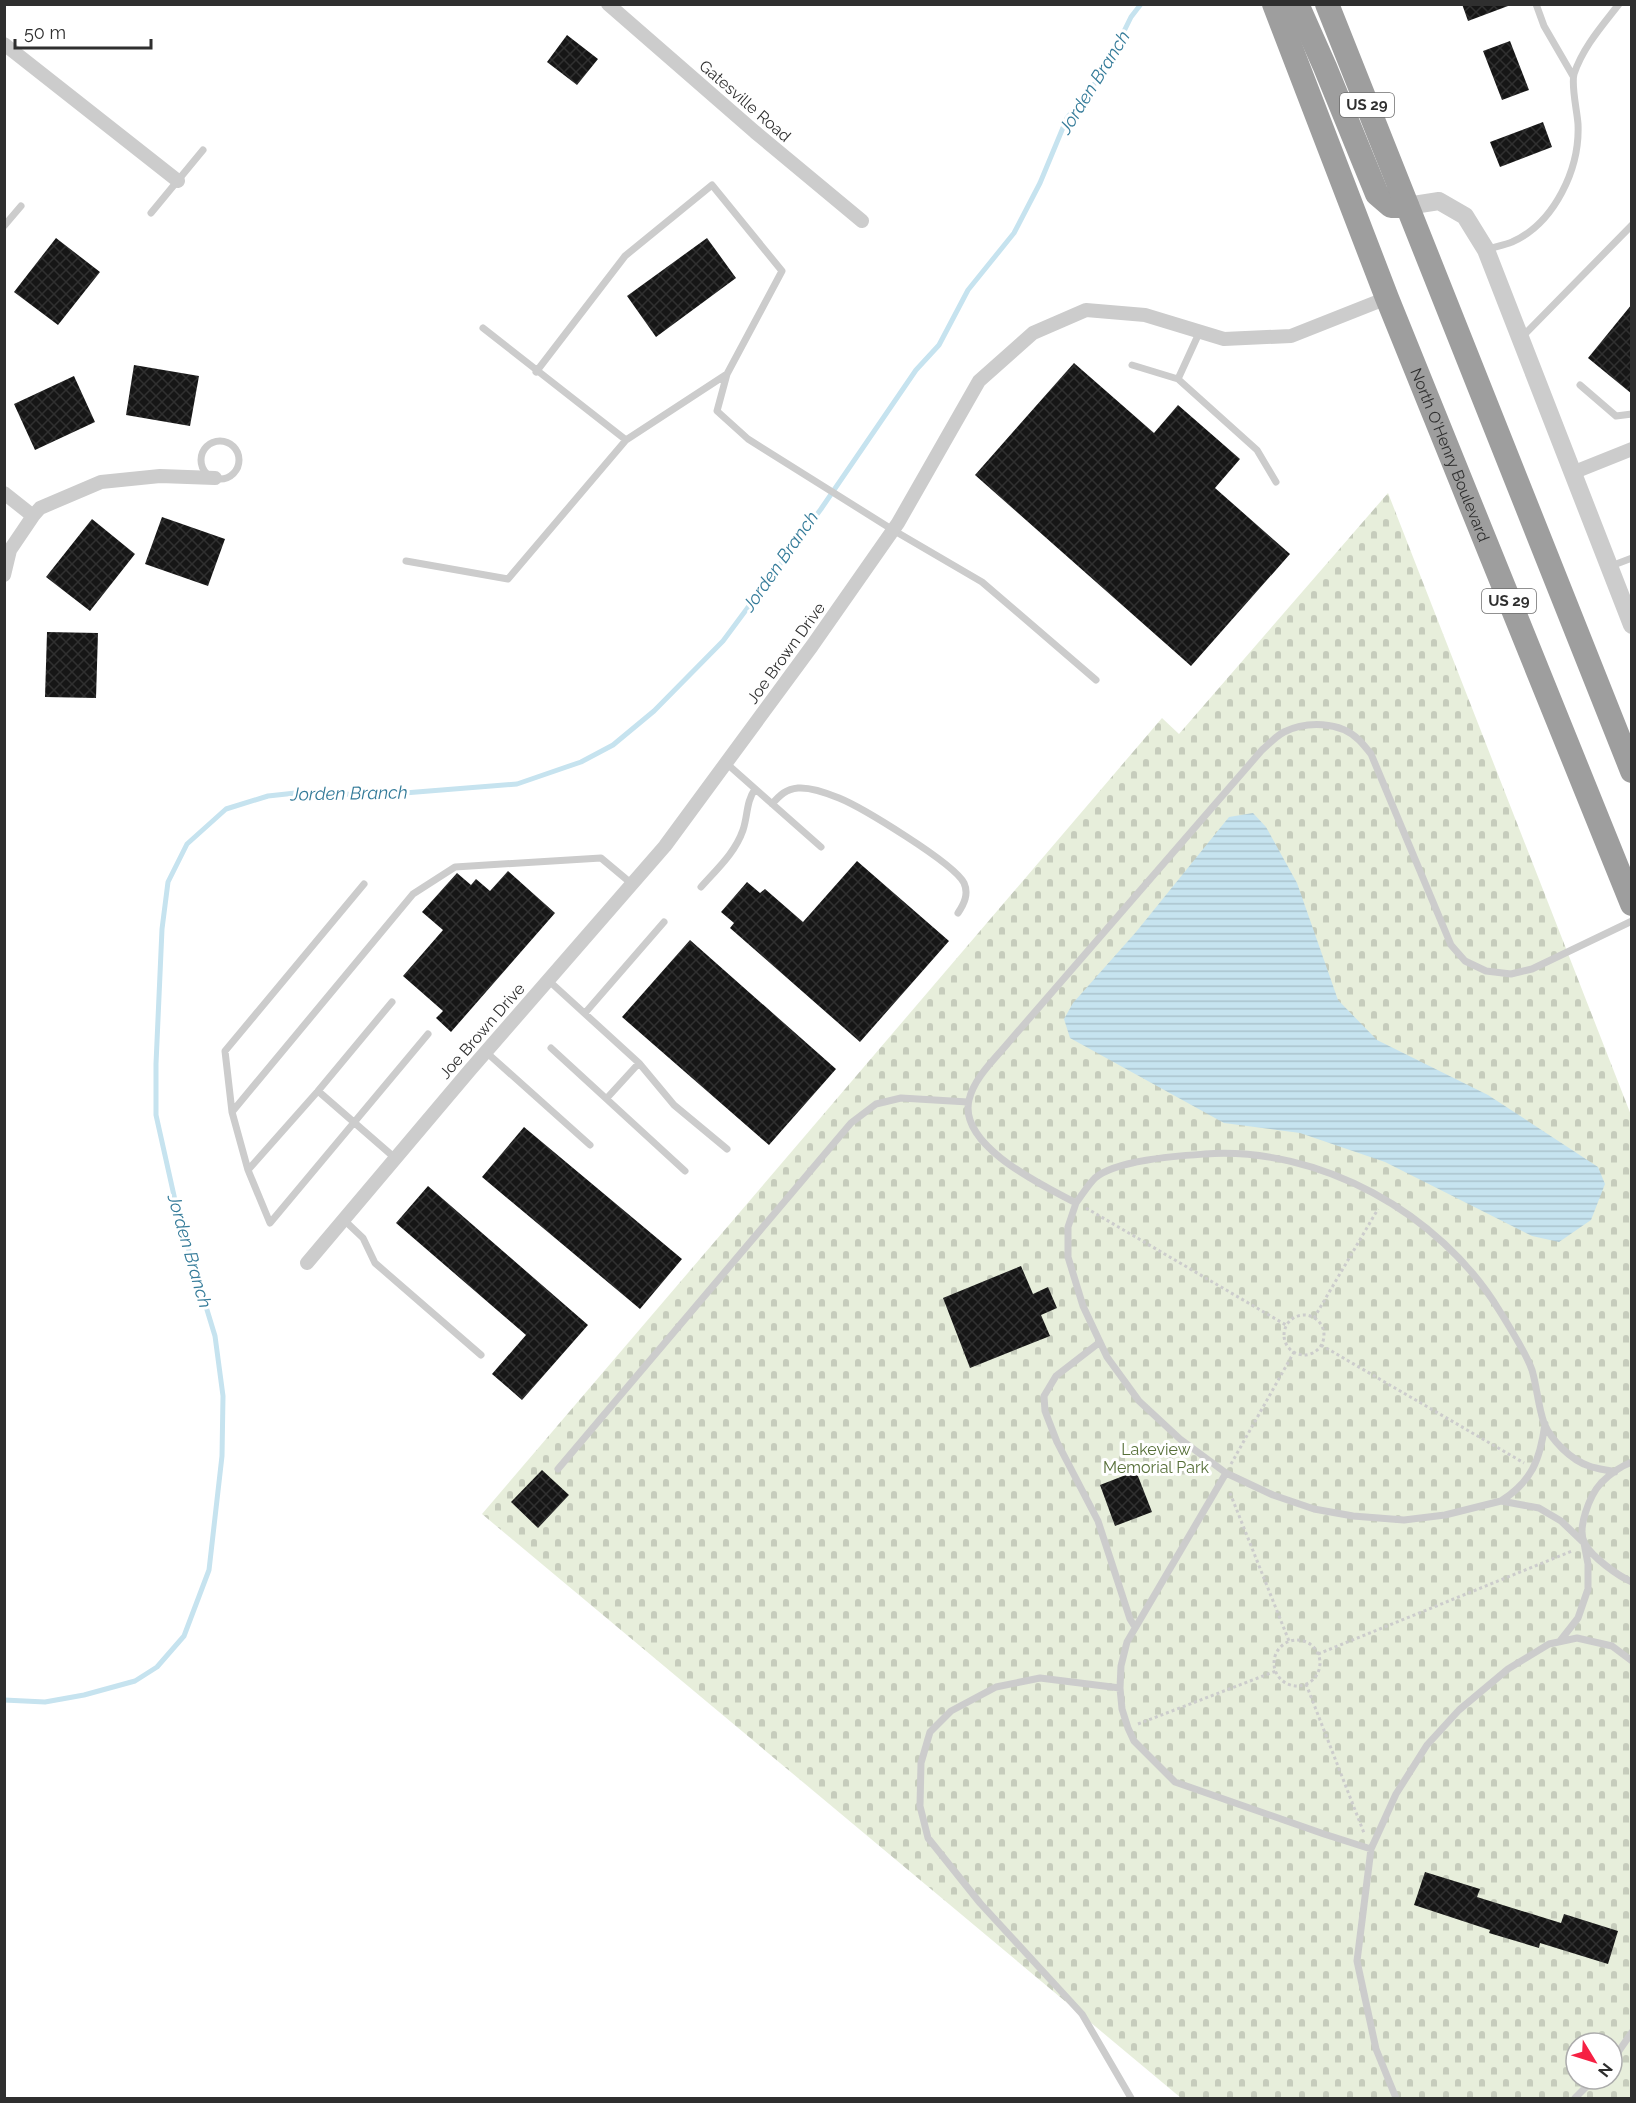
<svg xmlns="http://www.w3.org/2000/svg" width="1636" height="2103" font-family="Raleway,sans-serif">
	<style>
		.cemetery { fill: url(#cemetery-stones); fill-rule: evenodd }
		.water { fill: url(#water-rules) }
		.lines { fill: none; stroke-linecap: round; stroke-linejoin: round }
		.stream { stroke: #c6e3ef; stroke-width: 5 }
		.building { fill: url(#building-cross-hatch) }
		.path { stroke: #ccc; stroke-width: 3; stroke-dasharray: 3 3; stroke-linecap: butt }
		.service { stroke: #ccc; stroke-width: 7 }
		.minor { stroke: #ccc; stroke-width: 14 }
		.tertiary { stroke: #ccc; stroke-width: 18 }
		.trunk { stroke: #9e9e9e; stroke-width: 24 }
		.labels { text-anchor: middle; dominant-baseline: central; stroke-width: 6; stroke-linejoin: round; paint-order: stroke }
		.shield { fill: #fff; stroke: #6d6d6d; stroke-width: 1.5 }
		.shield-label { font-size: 15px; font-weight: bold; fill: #2f2f2f }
		.street-label { font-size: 16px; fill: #2f2f2f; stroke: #fff }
		.park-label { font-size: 16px; fill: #566f38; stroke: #fff }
		.water-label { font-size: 18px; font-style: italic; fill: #347b99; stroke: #fff }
	</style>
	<defs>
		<pattern id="cemetery-stones" width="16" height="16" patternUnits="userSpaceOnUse" patternTransform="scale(1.5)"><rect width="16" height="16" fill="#e7eedb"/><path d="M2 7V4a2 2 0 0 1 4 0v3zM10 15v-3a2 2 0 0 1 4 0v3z" fill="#c6ccbc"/></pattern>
		<pattern id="water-rules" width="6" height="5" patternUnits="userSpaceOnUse" patternTransform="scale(1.5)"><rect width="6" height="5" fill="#c6e3ef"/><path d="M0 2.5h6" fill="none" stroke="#aac3cd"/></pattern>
		<pattern id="building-cross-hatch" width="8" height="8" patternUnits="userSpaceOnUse" patternTransform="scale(1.5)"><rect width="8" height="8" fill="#161616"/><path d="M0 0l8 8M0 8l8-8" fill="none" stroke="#303030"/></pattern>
	</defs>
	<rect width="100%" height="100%" fill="#fff"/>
	<path class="cemetery" d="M1388,493L1631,1115V2098H1181L482,1514L1162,718L1179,734ZM1576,2043H1612V2079H1576Z"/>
	<path class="water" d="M1253,813L1266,827L1297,883L1338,1000L1377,1040L1488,1095L1598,1167L1605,1184L1591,1220L1559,1242L1532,1236L1385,1162L1300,1133L1224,1123L1070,1038L1064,1019L1073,1003L1136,932L1229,817Z"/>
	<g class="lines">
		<path class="stream" d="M4,1700L45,1702L84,1695L135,1681L157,1667L184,1636L209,1570L222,1456L223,1396L215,1336L179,1218L156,1115V1064L162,929L168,882L187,844L226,809L268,796L314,791L367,796L517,784L581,762L613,745L654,711L723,641L821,509L916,370L939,345L968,290L1014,233L1040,183L1067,118L1104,72L1131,17L1141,4"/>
	</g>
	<path class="building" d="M1462,4H1508V6L1468,21Z
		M567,35L598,59L577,85L547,62Z
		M1510,41L1529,90L1502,100L1483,51Z
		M1543,122L1552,147L1500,167L1490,142Z
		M56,238L100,272L58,325L14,292Z
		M707,238L736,278L656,337L627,296Z
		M1632,304V394L1588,358Z
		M1074,363L1154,433L1178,405L1240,459L1215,488L1290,554L1191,666L975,475Z
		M134,365L199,376L190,426L126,415Z
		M74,376L95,422L35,450L14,404Z
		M162,517L225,539L208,586L145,564Z
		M92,519L135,554L90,611L46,577Z
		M47,632L98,633L96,698L45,697Z
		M857,861L949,941L860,1042L730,928L734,923L721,912L747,882L760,893L765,889L803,922Z
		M508,871L555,913L451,1032L436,1018L443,1011L403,976L443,930L422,912L457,873L471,885L476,879L490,891Z
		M690,940L836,1069L769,1145L622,1017Z
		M524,1127L682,1259L640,1309L482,1177Z
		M428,1186L588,1325L522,1400L492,1374L526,1335L396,1223Z
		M1021,1266L1033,1294L1048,1287L1057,1308L1041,1315L1050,1336L970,1368L943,1298Z
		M542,1470L569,1495L538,1528L511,1502Z
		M1136,1471L1152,1512L1115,1526L1100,1485Z
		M1425,1872L1480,1889L1477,1897L1561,1923L1564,1914L1618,1931L1608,1964L1540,1943L1539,1948L1489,1933L1490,1930L1414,1905Z"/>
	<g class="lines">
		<path class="path" d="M1086,1208L1286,1325
			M1284 1335a20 20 0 1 1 40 0a20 20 0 1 1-40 0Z
			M1314,1318L1378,1209
			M1321,1345L1524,1463
			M1231,1464L1294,1352
			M1230,1493L1289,1641
			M1274 1663a23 23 0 1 1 46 0a23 23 0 1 1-46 0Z
			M1318,1654L1572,1551
			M1306,1684L1364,1833
			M1138,1724L1276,1671"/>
		<path class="service" d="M1536,4L1544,26L1573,76
			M151,213L203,150
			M4,226L21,206
			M1486,250C1495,247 1504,245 1512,242C1555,223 1580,168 1578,124C1577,110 1571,86 1574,74C1583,47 1602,26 1619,4
			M483,328L626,440L727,374
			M1200,331L1178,379L1257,450L1276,482
			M1522,337L1632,225
			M1132,365L1178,379
			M536,372L625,256L712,185L782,271L727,374L717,411L748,439L893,530L982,582L1096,680
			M1580,385L1616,416L1632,414
			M201 460a19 19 0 1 1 38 0a19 19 0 1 1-38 0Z
			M406,561L508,579L626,440
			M1611,566L1632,558
			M726,763L821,847
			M772,804C780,795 786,789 798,788C811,787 827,793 839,798C861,807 954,863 964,883C969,894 964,904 958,913
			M364,884L225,1051L232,1112L413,894L455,867L601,858L632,884
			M701,887C717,869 735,853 743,830C748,815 746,802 755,789
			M548,980L639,1063L674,1105L727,1149
			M585,1013L664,922
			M551,1048L685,1171
			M486,1052L590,1145
			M318,1091L392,1002
			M607,1098L639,1063
			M232,1112L248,1170
			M395,1158L318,1091L248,1170L270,1223L428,1034
			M1076,1203C1082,1195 1088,1185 1095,1178C1116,1160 1177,1156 1205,1154C1319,1146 1440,1213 1499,1310C1509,1326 1526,1353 1532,1370C1537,1387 1538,1406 1544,1423C1551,1440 1571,1460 1589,1466C1597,1469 1607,1470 1615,1472
			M343,1219L363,1238L375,1263L481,1355
			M1100,1342L1056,1376L1044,1396L1045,1411L1057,1442L1098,1521L1130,1619L1135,1627
			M1632,1462C1621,1466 1609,1475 1601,1483C1590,1495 1576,1529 1585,1544C1592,1557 1618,1576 1632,1582
			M558,1469L851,1123L876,1104L901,1098L968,1102
			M1226,1473L1273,1495L1314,1509L1353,1516L1404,1520L1445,1515L1501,1501L1539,1508L1561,1521L1584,1543L1588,1564V1589L1578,1618L1560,1641
			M1501,1501C1532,1481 1540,1460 1545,1424
			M1120,1688L1040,1678L996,1687L951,1711L930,1732L921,1763L920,1806L928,1838L980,1903L1082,2014L1131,2098
			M1371,1849L1324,1834L1175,1782L1134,1741L1128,1728L1122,1709L1120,1688L1121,1666L1127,1642L1226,1473L1180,1439L1139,1401L1107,1357L1083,1306L1068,1257V1227L1076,1203C1044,1186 958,1146 969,1100C974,1078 994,1060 1008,1043L1262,750C1269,744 1276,736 1284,732C1306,721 1340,721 1359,740C1363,744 1367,749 1371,754L1451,945L1465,961L1486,971L1511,974L1532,969L1632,921
			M1612,2061L1632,2032
			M1396,2098L1376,2049L1357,1961L1371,1849L1396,1794L1427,1745L1459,1710L1508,1669L1549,1644L1577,1638L1612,1646L1632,1661
			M1575,2098L1594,2079"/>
		<path class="minor" d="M608,4L755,132L862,221
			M4,44L178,181
			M1572,473L1632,449
			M4,493L33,516L40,508L101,482L160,476L215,478
			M4,575L10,550L33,516
			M307,1263L470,1070L665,846L812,646L898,523L979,381L1033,333L1086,310L1145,315L1224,339L1291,336L1387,298"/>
		<path class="tertiary" d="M1407,206L1439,201L1465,216L1486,250L1632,625"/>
		<g class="trunk">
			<path id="s1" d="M1274,4L1387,298L1632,904"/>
			<path d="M1297,4L1325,67L1377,194L1391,206H1407"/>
			<path d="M1327,4L1632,771"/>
		</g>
	</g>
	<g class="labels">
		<g class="shield">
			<rect x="1340" y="93" width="54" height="24" rx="4.5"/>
			<rect x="1482" y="589" width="54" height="24" rx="4.5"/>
		</g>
		<g class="shield-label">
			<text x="1367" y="105">US 29</text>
			<text x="1509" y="601">US 29</text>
		</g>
		<g class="street-label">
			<text transform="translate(745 101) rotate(41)">Gatesville Road</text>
			<text stroke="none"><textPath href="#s1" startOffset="484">North O'Henry Boulevard</textPath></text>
			<text transform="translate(786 653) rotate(-54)">Joe Brown Drive</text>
			<text transform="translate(482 1031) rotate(-49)">Joe Brown Drive</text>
		</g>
		<g class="park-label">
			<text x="1156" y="1449">Lakeview<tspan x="1156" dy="18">Memorial Park</tspan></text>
		</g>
		<g class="water-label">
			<text transform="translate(1094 82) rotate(-58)">Jorden Branch</text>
			<text transform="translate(780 561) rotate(-55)">Jorden Branch</text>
			<text transform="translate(349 793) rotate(-1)">Jorden Branch</text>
			<text transform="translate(190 1251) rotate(74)">Jorden Branch</text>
		</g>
	</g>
	<rect width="1636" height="2103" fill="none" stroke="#2f2f2f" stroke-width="12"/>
	<g transform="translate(1594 2061) rotate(128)"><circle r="28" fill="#ffffff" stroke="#acacac" stroke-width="1.5"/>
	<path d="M0-4.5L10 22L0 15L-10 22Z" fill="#f62043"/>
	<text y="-9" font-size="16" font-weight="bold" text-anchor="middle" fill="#2f2f2f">N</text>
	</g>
	<path d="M15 39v9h136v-9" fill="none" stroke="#2f2f2f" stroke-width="3"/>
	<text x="24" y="39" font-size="18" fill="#2f2f2f" stroke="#ffffff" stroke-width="4.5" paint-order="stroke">50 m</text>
</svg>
